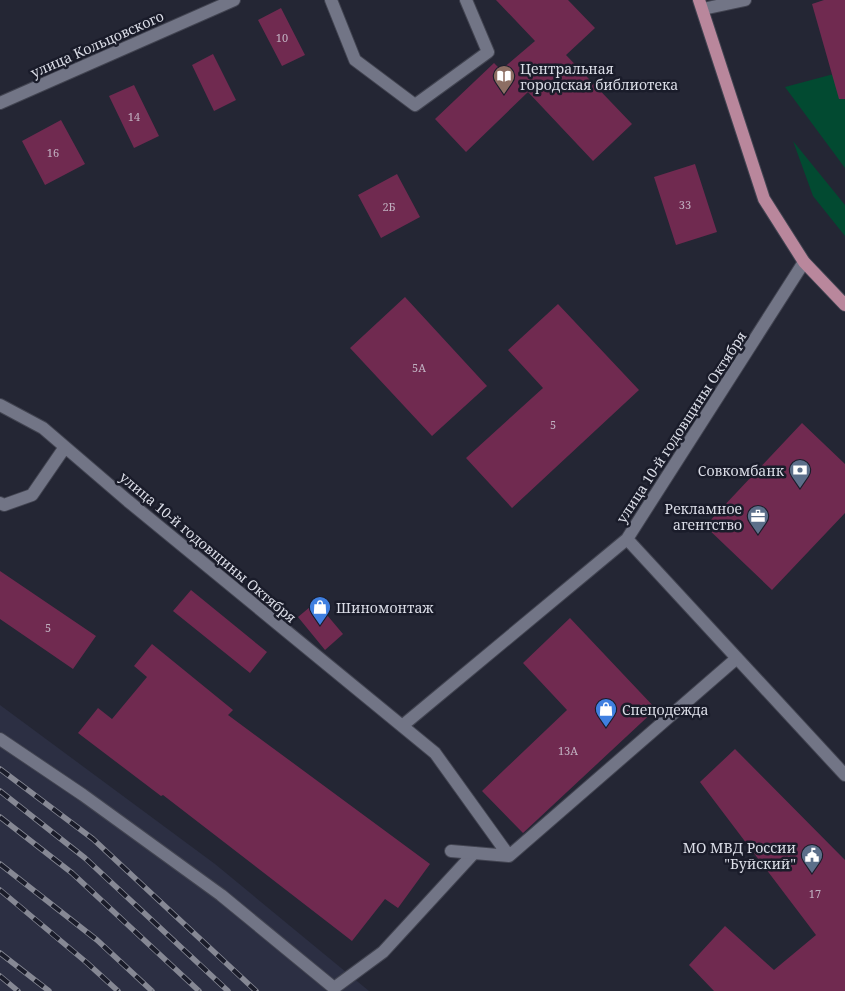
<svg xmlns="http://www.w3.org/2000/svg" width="845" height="991" font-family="'Noto Serif',serif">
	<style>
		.built { fill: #2c2f43 }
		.green { fill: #024a31 }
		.building { fill: #702a50 }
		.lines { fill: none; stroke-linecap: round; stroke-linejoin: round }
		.service-casing { stroke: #424451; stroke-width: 14 }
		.minor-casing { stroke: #424451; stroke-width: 14 }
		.primary-casing { stroke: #424451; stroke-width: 14 }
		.service { stroke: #727586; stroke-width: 12 }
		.minor { stroke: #727586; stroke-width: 12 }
		.primary { stroke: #b9879c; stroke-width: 12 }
		.rail-casing { stroke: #868894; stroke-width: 5.5 }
		.rail { stroke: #1a1c2a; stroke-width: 4; stroke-dasharray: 11; stroke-linecap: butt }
		.labels { text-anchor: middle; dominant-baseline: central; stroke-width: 5; stroke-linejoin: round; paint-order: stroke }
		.number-label { font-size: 11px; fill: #c0b0c0 }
		.street-label { font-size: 14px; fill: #dadce6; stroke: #1a1c2a }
		.poi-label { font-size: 14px; fill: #dadce6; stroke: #1a1c2a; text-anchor: start }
	</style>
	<rect width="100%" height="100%" fill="#242634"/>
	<path class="built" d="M0,705L215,864L369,991H0Z"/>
	<path class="green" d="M845,71V168L785,87Z
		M793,141L845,205V236L813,196Z"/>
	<path class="building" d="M496,0H568L595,28L566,55L632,124L593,161L528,92L466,152L435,119L494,63L501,70L535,41Z
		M824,0H845V99H839L812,4Z
		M281,8L305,55L282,66L258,20Z
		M213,54L236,100L214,111L192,65Z
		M134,85L159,136L134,148L109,96Z
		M61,120L85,164L45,185L22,141Z
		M695,164L717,232L676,245L654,177Z
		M397,174L420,217L381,238L358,195Z
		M405,297L487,386L432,436L350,348Z
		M558,304L639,390L512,508L466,458L543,388L508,350Z
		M802,423L845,464V513L772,590L705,526Z
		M0,571L96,636L73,669L0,619Z
		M191,590L267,652L250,673L173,611Z
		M316,602L343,634L325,650L298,617Z
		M570,618L656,709L523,833L482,791L567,710L523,663Z
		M152,644L233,710L228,715L430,864L398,908L385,899L352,941L163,795L161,796L78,733L98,708L112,719L147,677L134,666Z
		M735,749L845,860V991H714L689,965L725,926L774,970L816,935L700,782Z"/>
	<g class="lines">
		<g class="service-casing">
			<path id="service" d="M331,0L355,60L415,105L488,52L466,0
				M0,103L234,0
				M0,739L83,795L221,895L334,988L383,952L474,853"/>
		</g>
		<g class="minor-casing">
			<path id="minor" d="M703,9L745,0
				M0,405L43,428L128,501L435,753L509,856
				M0,503L4,505L32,495L65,447
				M627,539L845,775
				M402,726L627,539L804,262
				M451,851L509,856L737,658"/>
		</g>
		<g class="primary-casing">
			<path id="primary" d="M699,0L764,199L804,262L845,305"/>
		</g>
		<use href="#service" class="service"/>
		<use href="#minor" class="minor"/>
		<use href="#primary" class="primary"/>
		<g class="rail-casing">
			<path id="rail" d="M0,769L93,839L256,991
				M0,791L85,858L228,991
				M0,817L72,873L199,991
				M0,864L97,940L152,991
				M0,890L86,962L118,991
				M0,953L49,991
				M0,976L18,991"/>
		</g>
		<use href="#rail" class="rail"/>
	</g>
	<defs>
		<g id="library-pin" transform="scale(1.125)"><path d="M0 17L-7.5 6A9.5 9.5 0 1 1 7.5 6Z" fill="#8d6e63" stroke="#1a1c2a"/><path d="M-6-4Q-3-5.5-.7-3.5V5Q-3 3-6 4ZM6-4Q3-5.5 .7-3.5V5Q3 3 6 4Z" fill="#fff"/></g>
		<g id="bank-pin" transform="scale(1.125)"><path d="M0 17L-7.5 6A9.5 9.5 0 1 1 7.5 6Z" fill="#5c6f8a" stroke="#1a1c2a"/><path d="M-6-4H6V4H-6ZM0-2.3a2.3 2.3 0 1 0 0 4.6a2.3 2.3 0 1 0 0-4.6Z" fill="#fff"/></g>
		<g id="office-pin" transform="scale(1.125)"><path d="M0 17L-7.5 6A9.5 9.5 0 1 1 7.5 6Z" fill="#5c6f8a" stroke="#1a1c2a"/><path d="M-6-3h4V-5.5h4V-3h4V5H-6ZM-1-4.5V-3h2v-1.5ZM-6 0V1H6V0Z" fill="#fff"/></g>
		<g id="shop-pin" transform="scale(1.125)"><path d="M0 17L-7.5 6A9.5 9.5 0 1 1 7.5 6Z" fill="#3f7fe0" stroke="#1a1c2a"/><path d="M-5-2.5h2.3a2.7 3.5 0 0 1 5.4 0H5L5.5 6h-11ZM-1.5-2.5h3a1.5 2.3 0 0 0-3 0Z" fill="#fff"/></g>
		<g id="civic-pin" transform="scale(1.125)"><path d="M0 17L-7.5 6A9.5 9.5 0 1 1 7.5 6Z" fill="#5c6f8a" stroke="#1a1c2a"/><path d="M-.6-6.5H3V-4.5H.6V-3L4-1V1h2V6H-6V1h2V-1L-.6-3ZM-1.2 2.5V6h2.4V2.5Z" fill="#fff"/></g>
	</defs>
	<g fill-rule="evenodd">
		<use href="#library-pin" x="504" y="76"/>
		<use href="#bank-pin" x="800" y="470"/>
		<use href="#office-pin" x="758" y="516"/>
		<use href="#shop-pin" x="320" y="607"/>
		<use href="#shop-pin" x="606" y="709"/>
		<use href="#civic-pin" x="812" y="855"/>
	</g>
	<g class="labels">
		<g class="number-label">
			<text x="282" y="37">10</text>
			<text x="134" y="116">14</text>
			<text x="53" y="152">16</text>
			<text x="685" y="204">33</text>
			<text x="389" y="206">2Б</text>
			<text x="419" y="367">5А</text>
			<text x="553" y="424">5</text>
			<text x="48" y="627">5</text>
			<text x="568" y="750">13А</text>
			<text x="815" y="893">17</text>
		</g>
		<g class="street-label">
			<text transform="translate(97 44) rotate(-24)">улица Кольцовского</text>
			<text transform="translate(681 427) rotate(-57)">улица 10-й годовщины Октября</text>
			<text transform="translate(208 547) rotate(40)">улица 10-й годовщины Октября</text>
		</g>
		<g class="poi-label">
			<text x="520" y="68">Центральная<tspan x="520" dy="16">городская библиотека</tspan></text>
			<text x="784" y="470" text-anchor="end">Совкомбанк</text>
			<text x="742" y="508" text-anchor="end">Рекламное<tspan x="742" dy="16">агентство</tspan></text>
			<text x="336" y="607">Шиномонтаж</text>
			<text x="622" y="709">Спецодежда</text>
			<text x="796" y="847" text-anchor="end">МО МВД России<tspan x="796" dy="16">"Буйский"</tspan></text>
		</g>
	</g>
</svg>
